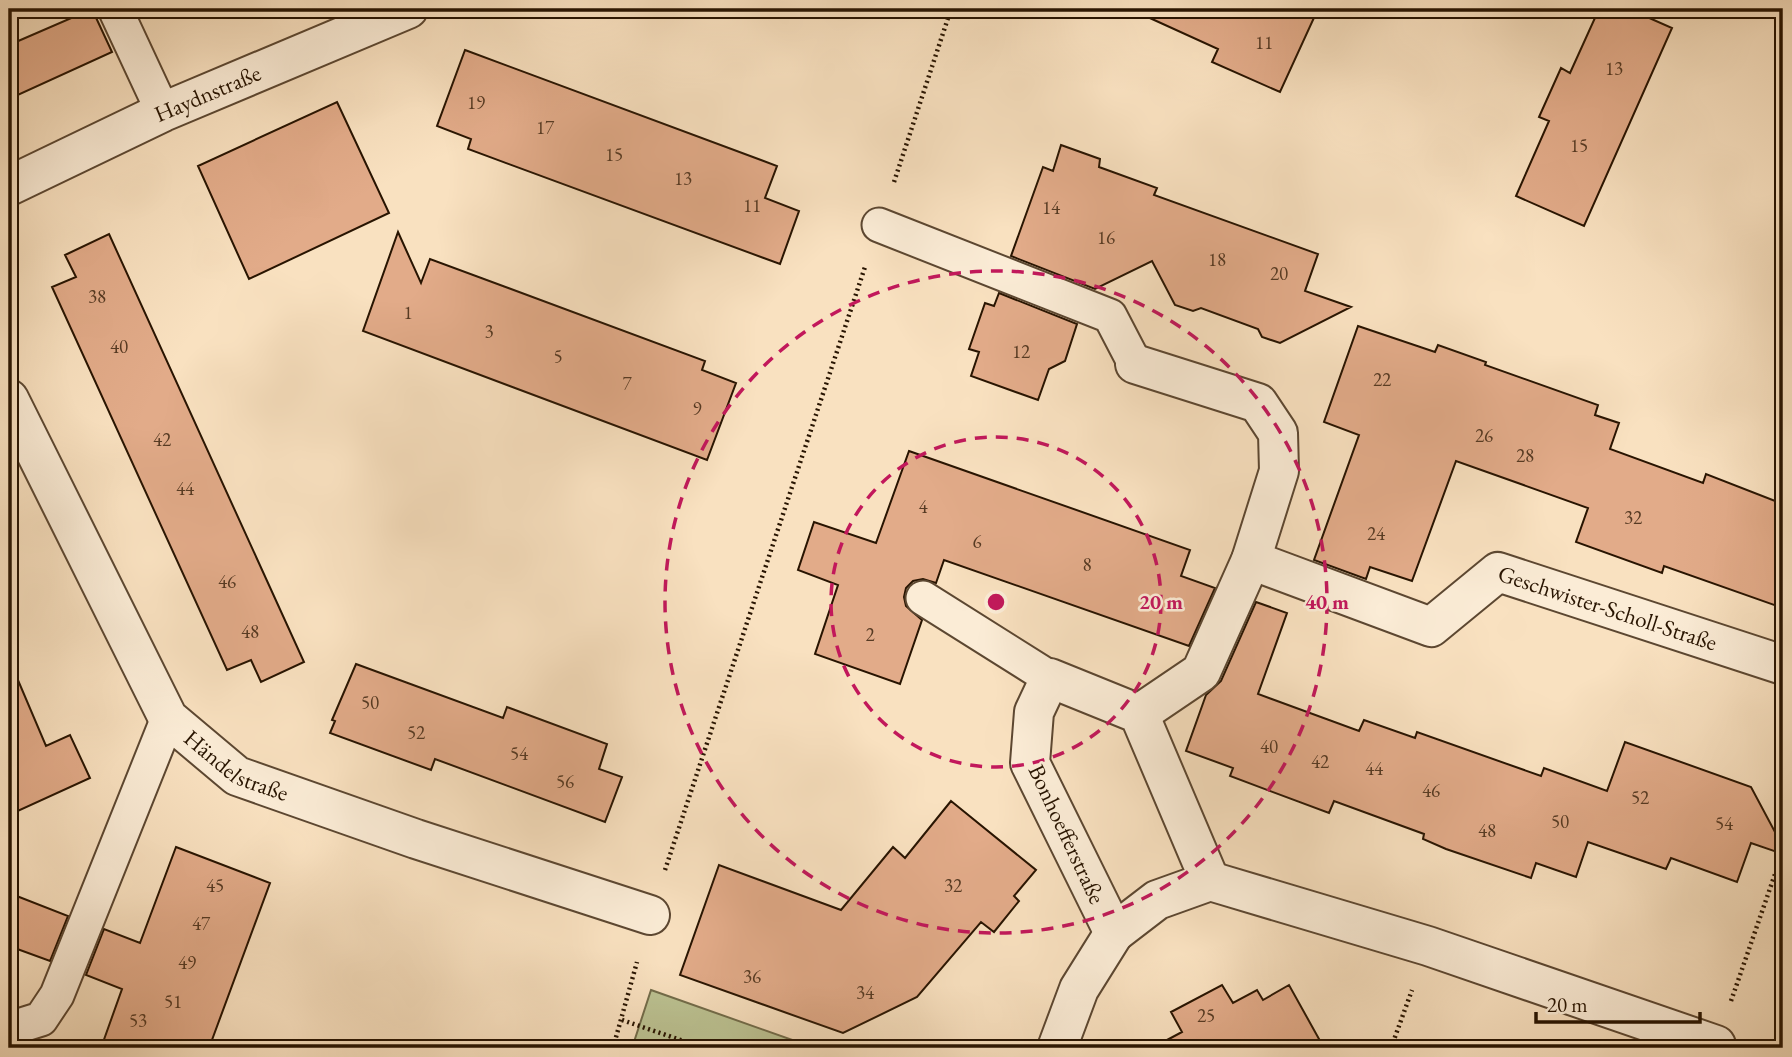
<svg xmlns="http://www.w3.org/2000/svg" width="1792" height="1057" font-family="'EB Garamond',serif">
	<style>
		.green { fill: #bcc393; stroke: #726c4a; stroke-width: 2 }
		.building { fill: #e2ab89; stroke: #281401; stroke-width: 2 }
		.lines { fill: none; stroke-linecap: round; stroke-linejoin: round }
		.service-casing { stroke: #5c4731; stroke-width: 37 }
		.minor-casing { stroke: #5c4731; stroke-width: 42 }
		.path { stroke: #281401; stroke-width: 4.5; stroke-dasharray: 2 3.5; stroke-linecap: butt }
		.service { stroke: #fbecd6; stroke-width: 33 }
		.minor { stroke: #fbecd6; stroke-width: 38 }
		.ring { fill: none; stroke: #c2185b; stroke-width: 3.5; stroke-dasharray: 12 9 }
		.labels { text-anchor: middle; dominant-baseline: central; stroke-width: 5; stroke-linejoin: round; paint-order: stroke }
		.number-label { font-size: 19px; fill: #563a23 }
		.street-label { font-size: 23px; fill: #281401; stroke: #fbecd6 }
		.centre { fill: #c2185b; stroke: #fbecd6; stroke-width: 3.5 }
		.ring-label { font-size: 21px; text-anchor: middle; font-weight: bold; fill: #c2185b; stroke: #fbecd6; stroke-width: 5; stroke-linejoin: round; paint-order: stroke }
	</style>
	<rect width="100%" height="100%" fill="#f9e1c0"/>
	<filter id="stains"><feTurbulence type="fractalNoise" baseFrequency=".00286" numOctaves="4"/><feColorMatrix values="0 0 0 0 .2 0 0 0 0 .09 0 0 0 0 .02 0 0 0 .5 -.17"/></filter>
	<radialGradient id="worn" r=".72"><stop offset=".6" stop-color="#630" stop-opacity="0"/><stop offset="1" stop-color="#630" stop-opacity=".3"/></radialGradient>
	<path class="green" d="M651,990L815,1048H632Z"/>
	<path class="building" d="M92,9L112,52L9,99V45Z
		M1130,9H1318L1280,92L1212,62L1218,49Z
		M1599,9H1629L1672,28L1584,226L1516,196L1549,121L1539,117L1561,68L1570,73Z
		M465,50L777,166L765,198L799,211L780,264L468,149L471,139L437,126Z
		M337,102L389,213L249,279L198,166Z
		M1061,145L1100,159L1099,167L1157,188L1154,195L1318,254L1305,291L1351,307L1280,343L1262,337L1258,329L1201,308L1193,311L1175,305L1152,261L1095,289L1011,256L1043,167L1053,171Z
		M398,232L421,283L430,259L705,361L702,370L736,383L707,460L363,331Z
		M109,234L304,662L261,682L251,660L227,670L52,287L76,277L65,255Z
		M999,293L1077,324L1065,361L1049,369L1038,400L971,376L979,352L969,349L985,303L994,306Z
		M1358,326L1435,352L1438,345L1486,362L1485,365L1598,405L1595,415L1619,423L1610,449L1703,483L1706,474L1783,504V608L1664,566L1662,573L1576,542L1588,508L1456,461L1412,581L1370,567L1366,579L1314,560L1359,435L1324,422Z
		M909,451L1190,550L1181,576L1215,588L1189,646L944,560L936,583L923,579L913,581L906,588L904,597L906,606L922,620L900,684L815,654L838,585L798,570L814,522L876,543Z
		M1256,602L1287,613L1258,694L1359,731L1364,720L1415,738L1417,732L1541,776L1544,768L1607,791L1625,742L1751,787L1783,847V854L1751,843L1737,882L1671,858L1666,869L1588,842L1576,877L1536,863L1531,878L1446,849L1423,839L1424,834L1334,801L1329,813L1230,776L1233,768L1186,751L1206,695L1221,681Z
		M9,659L46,746L70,735L90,778L9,815Z
		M356,664L503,718L507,707L607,744L599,769L622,777L605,822L435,759L431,770L330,733L335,721L332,720Z
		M951,801L1036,870L1014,896L1019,901L994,932L981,922L917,997L843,1033L680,975L719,865L841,910L893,847L905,858Z
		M176,847L270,883L209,1048H101L122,989L86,975L104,929L140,943Z
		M9,893L68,916L50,961L9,946Z
		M1222,985L1233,1003L1257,990L1263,1000L1289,985L1324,1048H1152L1182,1032L1171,1012Z"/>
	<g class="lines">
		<g class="service-casing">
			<path id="service" d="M115,9L163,112
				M879,225L1110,316L1135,364
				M923,598L1050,678
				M9,1029L41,1019L57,995L168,718"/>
		</g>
		<g class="minor-casing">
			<g id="minor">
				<path id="s1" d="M9,186L163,112L408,9"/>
				<path d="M1135,364L1258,403L1278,433L1279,471L1251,560L1201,672L1139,714"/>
				<path id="s2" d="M9,399L168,718L237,776L416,839L650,915"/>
				<path id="s3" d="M1251,560L1431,627L1498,572L1783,665"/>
				<path d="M1050,678L1139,714L1210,881L1157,900L1114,933L1030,763L1034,712Z"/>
				<path d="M1210,881L1428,946L1716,1045"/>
				<path d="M1057,1048L1079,989L1114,933"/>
			</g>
		</g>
		<path class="path" d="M894,182L951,9
			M665,870L865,267
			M1731,1001L1783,851
			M622,1020L704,1048
			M613,1048L637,962
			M1391,1048L1412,990"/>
		<use href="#service" class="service"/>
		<use href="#minor" class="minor"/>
	</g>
	<g class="ring">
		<circle cx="996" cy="602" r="165"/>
		<circle cx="996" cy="602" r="331"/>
	</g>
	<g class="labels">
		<g class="number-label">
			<text x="1264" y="42">11</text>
			<text x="1614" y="68">13</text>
			<text x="476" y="102">19</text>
			<text x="545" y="127">17</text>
			<text x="1579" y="145">15</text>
			<text x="614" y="154">15</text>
			<text x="683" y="178">13</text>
			<text x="752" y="205">11</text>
			<text x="1051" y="207">14</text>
			<text x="1106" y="237">16</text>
			<text x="1217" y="259">18</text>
			<text x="1279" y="273">20</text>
			<text x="97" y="296">38</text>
			<text x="408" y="312">1</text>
			<text x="489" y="331">3</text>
			<text x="119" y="346">40</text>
			<text x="1021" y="351">12</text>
			<text x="558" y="356">5</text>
			<text x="1382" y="379">22</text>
			<text x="627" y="383">7</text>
			<text x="697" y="408">9</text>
			<text x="1484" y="435">26</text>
			<text x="162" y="439">42</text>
			<text x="1525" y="455">28</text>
			<text x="185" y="488">44</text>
			<text x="923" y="506">4</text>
			<text x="1633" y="517">32</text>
			<text x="1376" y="533">24</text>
			<text x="977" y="541">6</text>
			<text x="1087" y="564">8</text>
			<text x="227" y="581">46</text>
			<text x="250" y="631">48</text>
			<text x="870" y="634">2</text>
			<text x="370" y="702">50</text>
			<text x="416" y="732">52</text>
			<text x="1269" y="746">40</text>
			<text x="519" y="753">54</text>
			<text x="1320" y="761">42</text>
			<text x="1374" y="768">44</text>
			<text x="565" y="781">56</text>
			<text x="1431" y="790">46</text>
			<text x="1640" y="797">52</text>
			<text x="1560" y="821">50</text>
			<text x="1724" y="823">54</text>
			<text x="1487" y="830">48</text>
			<text x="215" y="885">45</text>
			<text x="953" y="885">32</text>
			<text x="201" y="923">47</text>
			<text x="187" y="962">49</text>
			<text x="752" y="976">36</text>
			<text x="865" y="992">34</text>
			<text x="173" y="1001">51</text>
			<text x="1206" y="1015">25</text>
			<text x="138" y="1020">53</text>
		</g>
		<g class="street-label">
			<text stroke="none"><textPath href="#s1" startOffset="219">Haydnstraße</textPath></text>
			<text stroke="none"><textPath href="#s3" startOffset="394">Geschwister-Scholl-Straße</textPath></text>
			<text stroke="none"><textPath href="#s2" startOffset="441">Händelstraße</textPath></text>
			<text transform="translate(1067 834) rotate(65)">Bonhoefferstraße</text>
		</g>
	</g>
	<circle cx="996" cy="602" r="10" class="centre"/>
	<g class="ring-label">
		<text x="1161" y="609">20 m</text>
		<text x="1327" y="609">40 m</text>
	</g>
	<rect width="1792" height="1057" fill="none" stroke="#f9e1c0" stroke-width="35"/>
	<rect x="10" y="10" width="1771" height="1036" fill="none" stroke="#281401" stroke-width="3.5"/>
	<rect x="18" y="18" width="1757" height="1022" fill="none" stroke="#281401" stroke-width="2"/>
	<path d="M1536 1012v10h164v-10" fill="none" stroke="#281401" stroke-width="3.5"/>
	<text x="1547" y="1012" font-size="21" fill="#281401" stroke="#fbecd6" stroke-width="5" paint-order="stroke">20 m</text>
	<rect width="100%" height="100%" filter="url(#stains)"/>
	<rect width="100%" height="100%" fill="url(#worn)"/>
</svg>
